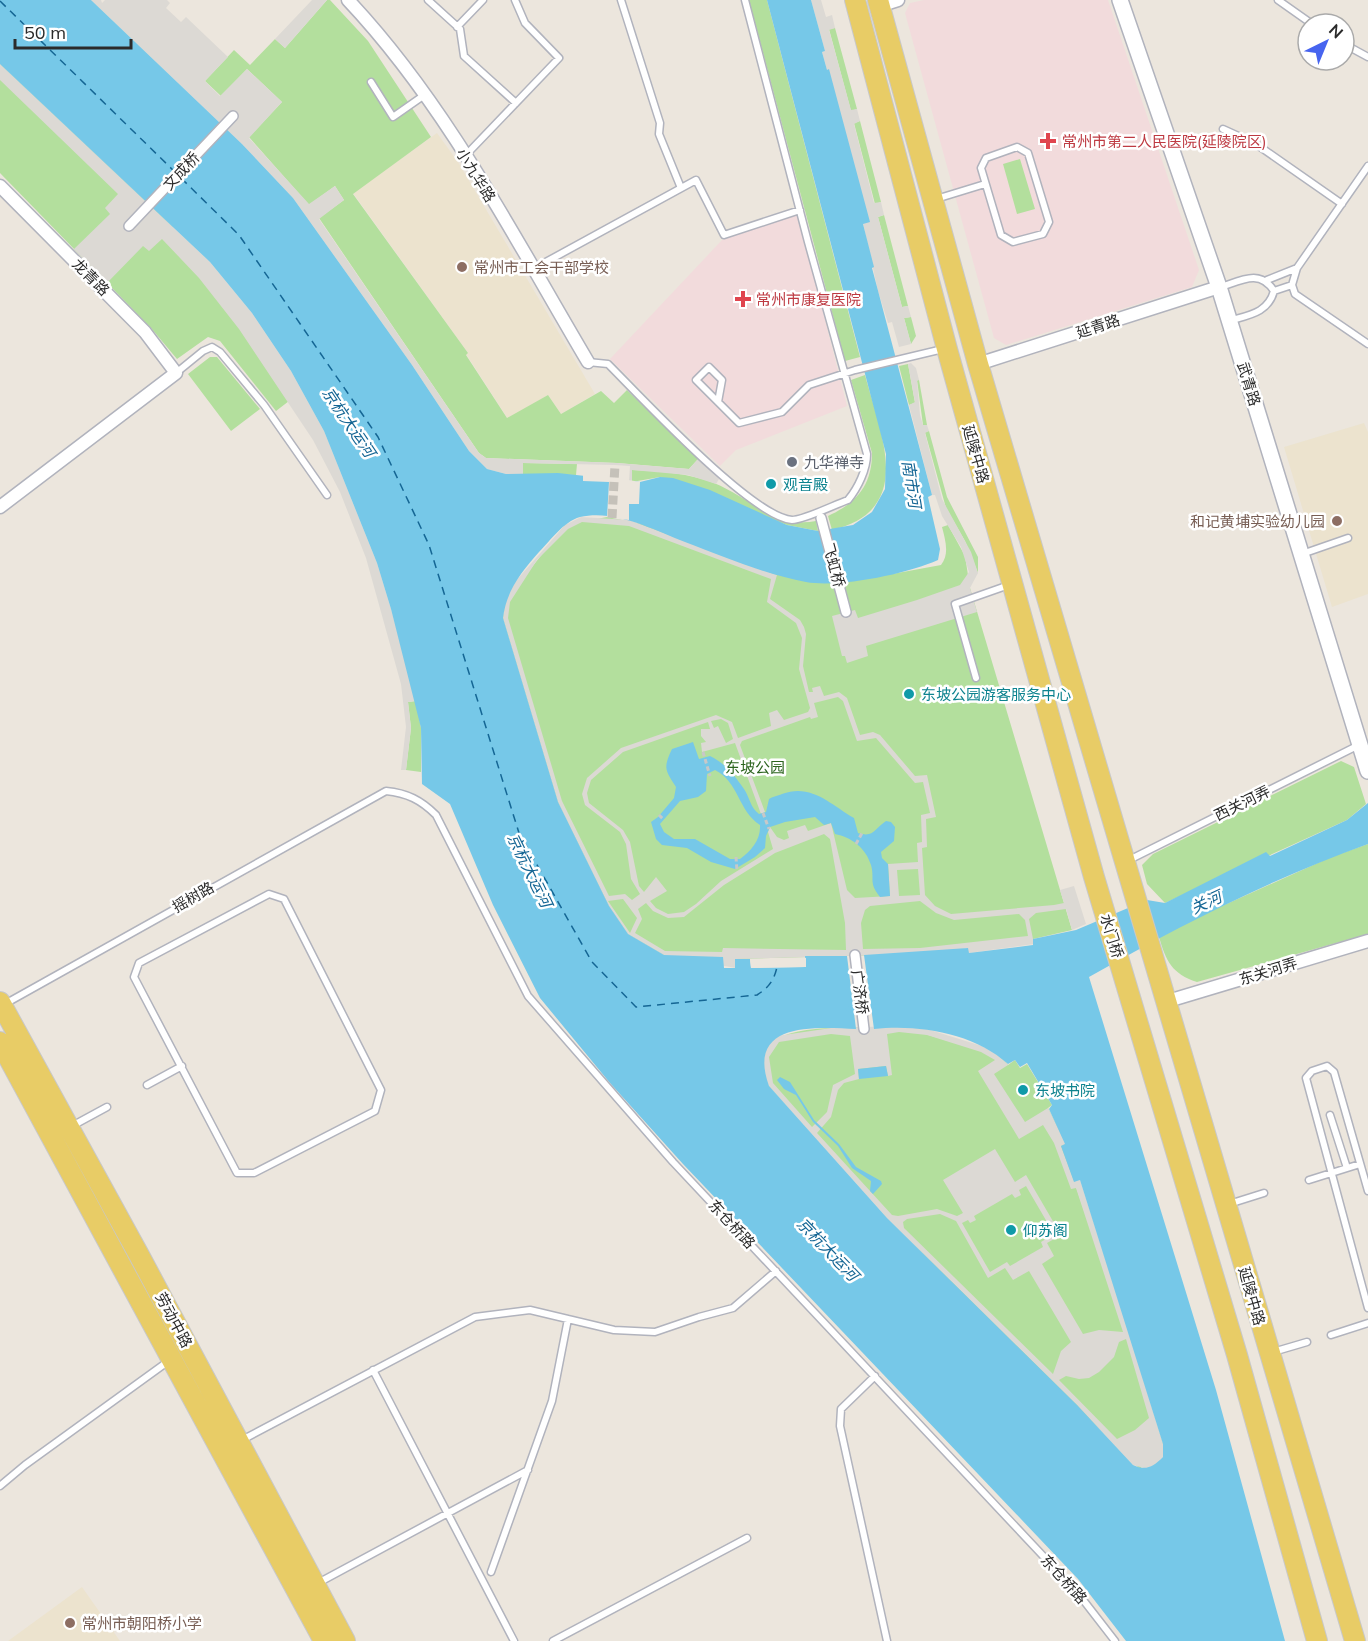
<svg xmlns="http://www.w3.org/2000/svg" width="1368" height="1641" font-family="Mulish,'Noto Sans SC',sans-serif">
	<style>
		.education { fill: #ece3ce }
		.medical { fill: #f2dbdc }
		.green { fill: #b3df9d }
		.plaza { fill: #dcd9d4; fill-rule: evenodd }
		.water { fill: #76c8e8; fill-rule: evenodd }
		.pier { fill: #ece6dd }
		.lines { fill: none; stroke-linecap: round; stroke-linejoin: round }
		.stream { stroke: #76c8e8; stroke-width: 4.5 }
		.ferry { stroke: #156694; stroke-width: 1.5; stroke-dasharray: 8 6; stroke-linecap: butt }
		.pedestrian-tunnel { stroke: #c5c1b9; stroke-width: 9; stroke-dasharray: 9 4.5; stroke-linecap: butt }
		.service-casing { stroke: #b1b3bd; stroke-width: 9 }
		.pedestrian-casing { stroke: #b1b3bd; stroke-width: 12 }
		.minor-casing { stroke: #b1b3bd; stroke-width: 15 }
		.tertiary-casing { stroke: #b1b3bd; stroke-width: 18 }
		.primary-casing { stroke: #c8c8c8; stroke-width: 22 }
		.path { stroke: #c8c8c8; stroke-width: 3; stroke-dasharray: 4.5 3; stroke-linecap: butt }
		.service { stroke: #fff; stroke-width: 6 }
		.pedestrian { stroke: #fff; stroke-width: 9 }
		.minor { stroke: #fff; stroke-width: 12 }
		.tertiary { stroke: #fff; stroke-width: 15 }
		.primary { stroke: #e8cc66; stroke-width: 20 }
		.health-dot { fill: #e0444e; stroke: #fff; stroke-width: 2 }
		.education-dot { fill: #8d6e63; stroke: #fff; stroke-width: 2 }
		.worship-dot { fill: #6b7280; stroke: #fff; stroke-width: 2 }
		.culture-dot { fill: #0f9aa8; stroke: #fff; stroke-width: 2 }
		.labels { text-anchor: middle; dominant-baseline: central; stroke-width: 5; stroke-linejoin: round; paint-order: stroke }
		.health-label { font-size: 15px; fill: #be3a42; stroke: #fff; text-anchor: start }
		.street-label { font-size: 15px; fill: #2b2b2b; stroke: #fff }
		.education-label { font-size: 15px; fill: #785e54; stroke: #fff; text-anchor: start }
		.worship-label { font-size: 15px; fill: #5b616d; stroke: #fff; text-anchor: start }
		.culture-label { font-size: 15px; fill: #0d838f; stroke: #fff; text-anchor: start }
		.park-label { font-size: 15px; fill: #2c641e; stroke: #fff }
		.water-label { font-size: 16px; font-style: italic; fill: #156694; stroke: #fff }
	</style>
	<rect width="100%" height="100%" fill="#ece6dd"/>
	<path class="education" d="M437,133L458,162L595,394L561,414L548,395L508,419L466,354L468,353L353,193Z
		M1364,423L1368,432V594L1332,607L1284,447Z
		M82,1587L120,1641H8Z"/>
	<path class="medical" d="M924,0H1108L1199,270L1192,287L1006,345L994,338L905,13L910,3Z
		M798,214L847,406L736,450L720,466L610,359L722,240Z"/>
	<path class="green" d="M327,0H330L368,41L431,137L353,194L468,353L466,355L507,418L548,395L561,414L601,391L614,403L627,390L698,459L689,469L617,463L486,458L479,453L319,218L344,200L335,186L309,205L249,137L282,102L247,69L221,96L205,81L234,50L250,65L275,39L285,48Z
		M749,0H767L860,357L845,361Z
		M835,28L857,109L851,111L829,29Z
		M0,64L172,226L289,401L276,411L220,341L208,337L177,359L151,328L0,173Z
		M860,121L881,202L875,204L854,123Z
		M1020,159L1035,209L1017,214L1003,164Z
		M884,215L908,306L902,307L878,217Z
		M911,317L916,336L911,344L904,318Z
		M210,357H217L260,409L231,431L188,374Z
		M908,364L915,403L909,405L899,366Z
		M865,375C881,435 916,510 832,530L828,516C856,503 872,486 872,453L851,380Z
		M917,380H919L927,425H923Z
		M929,431L947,497L978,557V573L965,541L946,508L925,432Z
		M523,463L577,464L576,475L523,474Z
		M632,470C660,471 688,473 714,483C749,497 775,529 816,521L818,531L787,525L660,477L632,482Z
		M607,517L892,574L941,565C950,554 945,539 942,527L948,525L965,556L970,588L1072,930L1033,939L919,954L736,959L664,955L628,934L609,906L558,802L503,618L506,600L565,525Z
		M416,701L421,728V772L406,770L411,728L408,702Z
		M1341,761L1354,767L1366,804L1347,820L1165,903L1147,884L1142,865L1153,854Z
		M1368,844V934L1197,982C1172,974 1166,961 1159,937L1180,925L1331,857Z
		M898,1026L999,1056L1008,1065L1015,1060L1020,1068L1027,1064L1052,1105L1048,1108L1066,1144L1074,1181L1163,1444L1140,1469L928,1259L769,1086L768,1045C793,1021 864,1030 898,1026Z"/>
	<path class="plaza" d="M91,0H101L102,3L105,0H167L170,3L166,8L181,22L186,17L228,57L205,81L220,96L247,69L282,102L249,138L309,204L335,186L344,200L319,219L479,453L486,458L617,463L689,469L698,459L719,479L716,484L688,475L632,470V482H629L630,466L615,465L523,463V474H506L487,469L469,451L412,365L293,198L242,144Z
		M312,0H327L285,48L275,39Z
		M811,0H821L826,17L832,15L835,28L829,30L851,110L857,109L860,121L854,124L874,203L881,202L884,215L878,217L902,307L908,306L911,317L904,318L911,344L899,347L892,322L888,323L878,291L863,223L869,221L822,52L825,51Z
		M0,64L210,262L252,313L291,371L324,431L377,563L391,609L416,701L408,702L411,728L406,770H401L406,727L401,684L366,558L340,492L313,440L239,329L199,278L162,239L149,251L143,246L107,283L74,249L110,214L105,208L118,194L0,80Z
		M911,363L916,368L919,380L917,381L920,415L923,425H927L929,431L925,433L942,499L971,552L978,573L970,588L977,612L866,646L868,656L847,663L845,656H842L832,616L855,610L858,618L917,600L960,585L969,572L961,547L942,516L935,495H932L909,405L915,402L908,364Z
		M581,517L629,520L777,575L770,599L800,620L804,627L806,634L803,666L809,692H813L812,688L820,686L824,696L839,692L847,698L860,735L873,732L880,735L915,776L927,775L936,817L926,819L927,847L922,848L925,895L935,906L951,914L1054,905L1064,903L1060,890L1074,886L1086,924L1072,930L1066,909L1036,913L1029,919L1034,944L969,953L967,948L919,954L736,959V968L664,955L628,934L609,906L558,802L503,618L506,600L514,583L565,525ZM582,522L629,526L771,579L767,602L796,623L802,638L799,669L810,708L808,712L784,720L777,710L769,713L771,726L738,738L732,722L716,715L621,748L587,778L582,794L585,805L620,832L626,844L631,879L640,894L632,900L625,894L609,896L562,801L508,618L510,602L537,560L568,529ZM838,697L843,701L857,741L876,738L915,783L923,782L930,813L921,815L922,842L917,843L918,862L888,864L890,896L855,898L847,890L831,823L808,831L805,825L787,831L789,838L784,840L777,837L770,827L768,832L773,849L721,881L696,904L684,912L668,914L656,908L650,901L667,891L656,877L644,892L639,886L630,842L623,830L589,803L587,793L591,780L623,752L708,722L710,729H701V736L706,742L701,743L702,752L735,743L761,814L765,812L740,745L742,741L810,717L811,719L818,717L814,703ZM721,719L728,723L733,739L726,743L718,726L714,728L711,721ZM824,834L830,839L845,923L846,950L723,948L722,952L665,951L635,933L642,919L638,909L646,903L653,911L668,918L684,917L724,885L775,853ZM918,869L920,895L899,896L897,870ZM623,899L637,918L630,933L608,901ZM920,901L936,913L954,920L1019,914L1025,920L1028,936L920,948L863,949L861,923L865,910L870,906Z
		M898,1026L927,1029L982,1046L999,1056L1008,1065L994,1074L1025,1122L1048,1108L1066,1144L1061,1146L1074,1181L1080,1180L1125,1320L1163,1444V1457L1157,1464L1148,1469L1133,1465L1077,1405L887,1218L769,1086L764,1074V1055L768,1045L777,1036L831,1028ZM899,1032L927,1035L981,1052L995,1060L978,1071L1019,1139L1043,1125L1054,1143L1071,1189L1076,1188L1123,1332L1099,1330L1083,1334L1042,1264L1054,1256L1047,1243L1061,1235L1026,1175L1015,1182L995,1149L943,1180L963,1213L957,1216L937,1209L898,1216L892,1215L817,1133L831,1117L838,1090L844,1083L859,1079L858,1069L886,1066L888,1076L892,1075L887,1034ZM831,1034L850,1036L855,1074L833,1085L827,1112L812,1127L773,1083L769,1057L779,1042ZM1026,1186L1054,1234L1041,1242L1043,1247L1010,1266L1007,1262L990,1272L962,1223L968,1220L970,1223L976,1220L974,1216L1012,1194L1015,1198L1021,1195L1019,1190ZM940,1214L956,1221L988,1278L1005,1268L1013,1280L1029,1271L1071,1342L1061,1351L1053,1374L904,1228L903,1222L907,1219ZM1126,1339L1149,1418L1135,1430L1117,1439L1059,1380L1066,1376L1079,1379L1089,1378L1099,1372L1114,1357L1119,1342Z"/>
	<path class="water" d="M0,0H91L242,144L293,198L412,365L469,451L487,469L506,474L558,473L640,482L660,477L673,478L710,490L787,525L818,531L853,525L872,512L885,489L886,454L767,0H811L825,51L822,52L827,70L829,69L870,222L863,224L874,267L872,268L932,495L928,497L940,549L938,560C907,574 839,588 806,582C767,575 722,556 685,542C654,530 615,509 580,517C563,522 551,540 539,552C521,572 506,592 503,618L558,802L609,906L628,934L664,955L723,957L724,968H735V959H750L751,968L806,967L805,956H847L856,1029C813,1027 746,1022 769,1086L887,1218L1077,1405L1133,1465C1146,1471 1153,1467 1163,1457V1444L1080,1180L1074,1182L1061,1146L1065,1144L1049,1109L1052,1105L1027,1063L1020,1067L1015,1060L1008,1064C974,1033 918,1024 874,1029L864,955L968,948L969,953L1033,945V939L1076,930L1147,900L1165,903L1266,852L1270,856L1347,820L1368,803V844C1271,879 1179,926 1089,977L1216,1390L1285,1641H1126L1078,1579L683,1164L610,1083L540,998L493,905L450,804L422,784L421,728L391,609L377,563L324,431L291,371L252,313L210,262L0,64Z
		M693,742L699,759L710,756C725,763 735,776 744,789C750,798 750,807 759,814L766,812L769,799C774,796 777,796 782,794C811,783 830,804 854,818L858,833C874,838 874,829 886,821L891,822L895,827L894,841L881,852L882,858L888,864L890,896L880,897C868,882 875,879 871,865C866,848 851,837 835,834L831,823L824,825L815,817L785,822L770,827L766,836L765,848L755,857L735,869L711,862L687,848L662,845L656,839L651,822L658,817L674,798L676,787C665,770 663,768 672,749ZM715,770C739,782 738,811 760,825C761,840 751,851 740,859H730L695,839H674L664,832L660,824L680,801L698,797L706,791L707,774Z
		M886,1066L888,1076L859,1079L858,1069Z
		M780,1077L790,1082L814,1120L839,1144L856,1167L881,1181L882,1184L873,1194L870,1191L871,1181L852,1168L838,1146L813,1122L796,1095L784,1089L777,1080Z"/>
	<path class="pier" d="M583,472L640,482L639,504H629V520L607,517L609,482L583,481Z
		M803,958H806V967L751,968L750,959H753V965L803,964Z"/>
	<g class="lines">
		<path class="stream" d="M848,1009L876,1006"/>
		<path class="ferry" d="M0,1L176,173
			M181,178L239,235L378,437L429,545L519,833L592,962L636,1007L757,995C768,988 774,981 777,967"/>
		<path class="pedestrian-tunnel" d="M612,518L615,465"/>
		<g class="service-casing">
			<path id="service" d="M428,0L460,29L464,56L516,103
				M621,0L660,123L659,134L681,188
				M1278,0L1312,24
				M457,27L483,0
				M1344,44L1368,57
				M371,82L393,117L423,96
				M1223,129L1256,144L1342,204
				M1017,147L1028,153L1049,222L1043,234L1013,242L1001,235L981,168L986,158Z
				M465,156L559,58L525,23L515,0
				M936,199L985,184
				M1297,268L1292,285L1295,294L1368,344
				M533,269L696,180L724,235L800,210
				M1267,280L1297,268L1368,166
				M1221,287C1242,280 1260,269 1274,291C1268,313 1249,315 1229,321
				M1274,291L1292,285
				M588,362L608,364C641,397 752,517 792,520C804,520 834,505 848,500C858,488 867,469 867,454L808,242L745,0
				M176,373L203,351L212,347L220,352L264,405L327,495
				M718,402L722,380L709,367L696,380L739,423L782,412L809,385L855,370L943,349
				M1302,554L1348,538
				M976,678L955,604L1009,585
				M1127,861L1359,745
				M269,894L284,899L381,1090L375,1111L254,1173H237L134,977L139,963Z
				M3,1005L386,791C407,793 421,800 436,815L528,996L673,1162L1077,1592L1115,1641
				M147,1085L182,1066
				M1330,1115L1347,1168
				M72,1126L107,1107
				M1309,1180L1360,1164
				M1368,1191L1334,1072L1327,1066L1312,1071L1306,1078L1368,1308
				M1229,1204L1264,1193
				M1331,1335L1368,1323
				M1273,1352L1307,1342
				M373,1370L514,1641
				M875,1376L841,1409L840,1426L887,1641
				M242,1440L475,1317L530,1310L614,1330L655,1332L699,1317L733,1308L776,1271
				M0,1486L25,1465L170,1360
				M491,1572L552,1401L568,1319
				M318,1583L528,1470
				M553,1641L747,1538"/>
		</g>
		<g class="pedestrian-casing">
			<path id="pedestrian" d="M129,226L233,116
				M821,518L846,612
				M855,955L864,1029"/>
		</g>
		<g class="minor-casing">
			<path id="minor" d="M348,0C447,105 515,239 588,362
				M879,6L898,0
				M0,186L145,332L176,373L0,507
				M978,364L1219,287
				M1168,1001L1368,941"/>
		</g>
		<g class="tertiary-casing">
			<path id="tertiary" d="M1120,0L1219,287L1368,771"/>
		</g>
		<g class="primary-casing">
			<path id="primary" d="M855,0L947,349L1094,877L1237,1355L1317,1641
				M878,0L978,364L1355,1641
				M0,1002L139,1255L345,1641
				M0,1042L324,1641"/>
		</g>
		<path class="path" d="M703,752L710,776
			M763,813L769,829
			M659,815L664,820
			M856,844L862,833
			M736,857L737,871"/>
		<use href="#service" class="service"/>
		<use href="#pedestrian" class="pedestrian"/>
		<use href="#minor" class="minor"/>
		<use href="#tertiary" class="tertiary"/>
		<use href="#primary" class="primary"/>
	</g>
	<g class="health-dot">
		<path d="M1045 132h6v6h6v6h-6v6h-6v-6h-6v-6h6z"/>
		<path d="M740 290h6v6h6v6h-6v6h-6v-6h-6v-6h6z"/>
	</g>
	<g class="education-dot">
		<circle cx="462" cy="267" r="6"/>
		<circle cx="1337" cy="521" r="6"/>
		<circle cx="70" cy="1623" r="6"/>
	</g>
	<circle class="worship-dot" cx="792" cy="462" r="6"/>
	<g class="culture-dot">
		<circle cx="771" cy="484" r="6"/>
		<circle cx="909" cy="694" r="6"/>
		<circle cx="1023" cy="1090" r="6"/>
		<circle cx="1011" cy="1230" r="6"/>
	</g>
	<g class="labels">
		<g class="health-label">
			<text x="1062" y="141">常州市第二人民医院(延陵院区)</text>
			<text x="756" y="299">常州市康复医院</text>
		</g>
		<g class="street-label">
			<text transform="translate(181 171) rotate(-47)">文成桥</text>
			<text transform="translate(476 175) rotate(58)">小九华路</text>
			<text transform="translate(91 277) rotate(45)">龙青路</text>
			<text transform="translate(1098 326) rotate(-18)">延青路</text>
			<text transform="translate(1249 384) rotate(73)">武青路</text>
			<text transform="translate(976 454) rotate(74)">延陵中路</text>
			<text transform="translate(834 565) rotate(75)">飞虹桥</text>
			<text transform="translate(1242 803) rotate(-26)">西关河弄</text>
			<text transform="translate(193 897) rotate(-30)">摇树路</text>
			<text transform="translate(1112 936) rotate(73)">水门桥</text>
			<text transform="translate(1268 971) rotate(-17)">东关河弄</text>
			<text transform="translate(860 992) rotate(82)">广济桥</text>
			<text transform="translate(732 1224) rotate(47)">东仓桥路</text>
			<text transform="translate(1252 1296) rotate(74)">延陵中路</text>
			<text transform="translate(174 1320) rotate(62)">劳动中路</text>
			<text transform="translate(1064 1579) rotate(48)">东仓桥路</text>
		</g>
		<g class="education-label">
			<text x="474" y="267">常州市工会干部学校</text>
			<text x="1325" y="521" text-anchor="end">和记黄埔实验幼儿园</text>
			<text x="82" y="1623">常州市朝阳桥小学</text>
		</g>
		<g class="worship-label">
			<text x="804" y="462">九华禅寺</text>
		</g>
		<g class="culture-label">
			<text x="783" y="484">观音殿</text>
			<text x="921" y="694">东坡公园游客服务中心</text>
			<text x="1035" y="1090">东坡书院</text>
			<text x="1023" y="1230">仰苏阁</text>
		</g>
		<g class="park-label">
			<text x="755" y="767">东坡公园</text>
		</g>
		<g class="water-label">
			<text transform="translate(349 422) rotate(56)">京杭大运河</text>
			<text transform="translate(912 484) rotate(81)">南市河</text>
			<text transform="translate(530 870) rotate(64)">京杭大运河</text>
			<text transform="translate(1206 902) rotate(-25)">关河</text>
			<text transform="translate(828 1249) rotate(46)">京杭大运河</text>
		</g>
	</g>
	<g transform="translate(1326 42) rotate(43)"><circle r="28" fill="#ffffff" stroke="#aaaaaa" stroke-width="1.5"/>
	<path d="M0-4.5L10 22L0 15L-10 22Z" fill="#4764ef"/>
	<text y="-9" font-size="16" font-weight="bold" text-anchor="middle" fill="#2b2b2b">N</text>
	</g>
	<path d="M15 39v9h116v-9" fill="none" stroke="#2b2b2b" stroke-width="3"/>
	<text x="24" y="39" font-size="18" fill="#2b2b2b" stroke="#ffffff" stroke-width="4.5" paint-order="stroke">50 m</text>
</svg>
